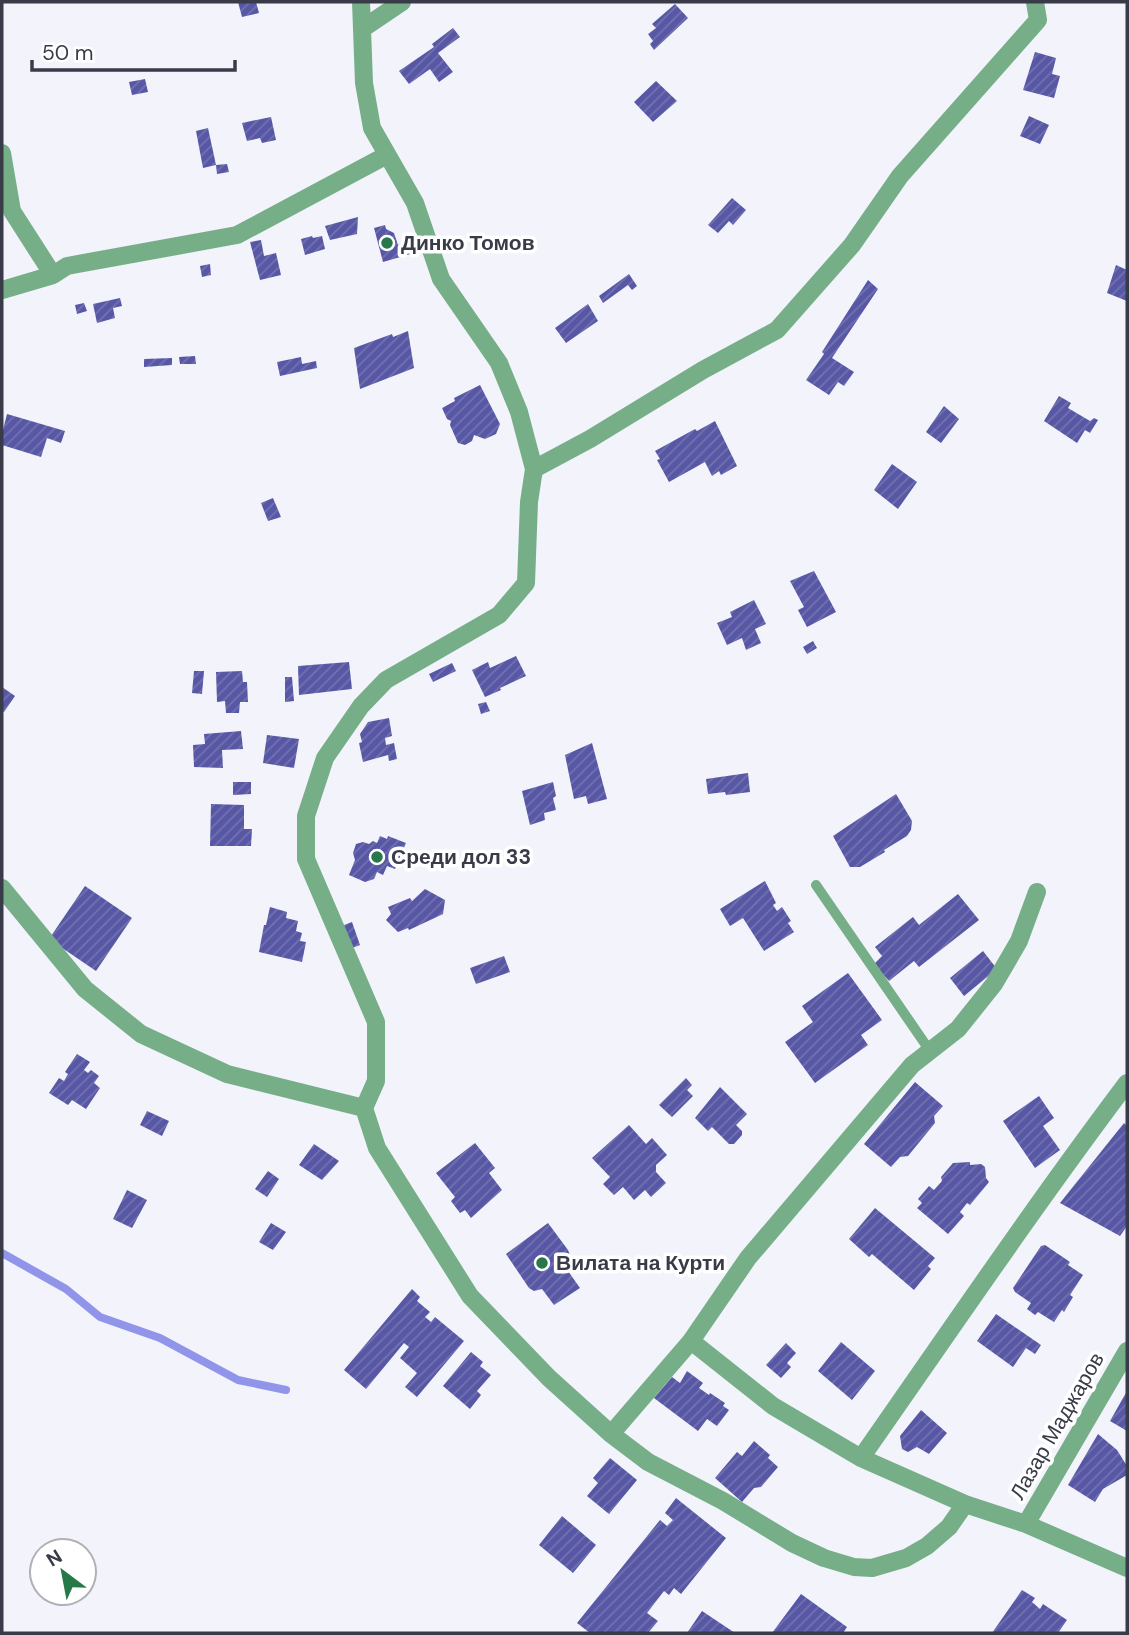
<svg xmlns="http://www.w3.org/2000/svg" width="1129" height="1635" font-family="'DM Sans',sans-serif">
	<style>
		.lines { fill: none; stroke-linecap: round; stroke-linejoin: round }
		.stream { stroke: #9195ea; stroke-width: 8 }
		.building { fill: url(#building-hatch) }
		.lane { stroke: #75ae87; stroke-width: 10 }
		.street { stroke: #75ae87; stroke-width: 18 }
		.poi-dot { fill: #287849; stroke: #fff; stroke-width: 2.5 }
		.labels { text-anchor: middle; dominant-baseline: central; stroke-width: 7; stroke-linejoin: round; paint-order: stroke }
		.poi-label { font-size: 21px; font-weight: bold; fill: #3a3b49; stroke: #fff; text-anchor: start }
		.street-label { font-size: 21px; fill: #3a3b49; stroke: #fff }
	</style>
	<defs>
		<pattern id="building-hatch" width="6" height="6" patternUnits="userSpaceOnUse" patternTransform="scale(1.75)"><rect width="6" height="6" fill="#5757a6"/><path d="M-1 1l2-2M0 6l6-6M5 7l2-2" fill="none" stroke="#7272ae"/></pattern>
	</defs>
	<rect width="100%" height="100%" fill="#f2f3fb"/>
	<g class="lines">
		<path class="stream" d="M2,1253L66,1289L100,1317L160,1338L238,1380L286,1390"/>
	</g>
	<path class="building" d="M238,2H256L259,13L242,17Z
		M675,4L688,18L654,50L650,44L653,41L648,34L656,28L652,24Z
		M453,28L460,37L438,53L453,72L439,82L430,69L409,84L399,71L434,47L432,44Z
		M1035,52L1056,58L1052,74L1060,76L1054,98L1023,90Z
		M145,79L148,92L132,95L129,82Z
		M656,81L677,101L653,122L634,102Z
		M1029,116L1049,125L1040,144L1020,136Z
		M271,117L276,140L262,143L260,138L247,141L242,123Z
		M208,128L216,165L203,168L196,131Z
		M227,164L229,172L217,174L216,165Z
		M732,198L746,210L733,225L729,221L718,233L708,225Z
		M358,217L357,234L330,240L325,226Z
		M385,225L386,229L394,233L398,245L410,241L414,253L383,262L374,228Z
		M312,236L313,238L322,236L325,249L305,255L301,239Z
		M261,240L264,256L276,253L281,275L260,280L250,242Z
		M210,264L211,275L202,277L200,266Z
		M1116,265L1127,270V301L1107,293Z
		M629,274L637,286L632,290L628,285L603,303L599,296Z
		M868,280L878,289L832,358L854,372L844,386L838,382L829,395L806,380L824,354L822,352Z
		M120,298L122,306L113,308L115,318L97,323L93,304Z
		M84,303L87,311L77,314L75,305Z
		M588,304L598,321L566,343L555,328Z
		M408,331L414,368L360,389L354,348L392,334L393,337Z
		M195,356L196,364H180L179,357Z
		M301,357L302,364L316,361L317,368L280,376L277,362Z
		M172,358V365L144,367V359Z
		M480,385L500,424L496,434L485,439L474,435L472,441L465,445L458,443L450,425L451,421L447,419L442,408L455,401L454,398Z
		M1059,396L1071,403L1068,408L1090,421L1094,418L1098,420L1090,433L1085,430L1077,443L1044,421Z
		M944,406L959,419L941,443L926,432Z
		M7,414L65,431L61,443L47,438L41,457L2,445V434Z
		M715,421L737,466L721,475L719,471L712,476L705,462L669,482L657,460L660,459L655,451L695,429L697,431Z
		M892,464L917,482L898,509L874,490Z
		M273,498L281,517L268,521L261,503Z
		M814,571L836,612L807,627L798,610L804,607L790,581Z
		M754,600L766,624L755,629L761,643L746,650L742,638L727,645L717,623L732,617L730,612Z
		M813,641L817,648L807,654L803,647Z
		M516,656L526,676L500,688L501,690L485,697L472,670L488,662L490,668Z
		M349,662L352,689L299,695L298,666Z
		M452,663L456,671L433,682L429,674Z
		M194,671H204L202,694L192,693Z
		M242,671L243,682H247L248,702H240L239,713H226L225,701L217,702L216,672Z
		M285,677H292L294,701L285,702Z
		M2,687L15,696L4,712L2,711Z
		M486,702L490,711L481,714L478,704Z
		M389,718L392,736L385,738L386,745L394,743L397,759L389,761L388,755L363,762L359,743L362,742L360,734L368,722Z
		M241,731L243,749L222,750L223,768L194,767L193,745L205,744L204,734Z
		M267,735L299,739L294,768L263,763Z
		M592,743L607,799L588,804L586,796L574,799L565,755Z
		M748,773L750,792L726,795L725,792L708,794L706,779Z
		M233,782H251V794L233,795Z
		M553,782L556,796L553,798L556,810L544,813L545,820L530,825L522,791Z
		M896,794L912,821L911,830L907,836L884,850L885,852L860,867H850L833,836Z
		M211,804L244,805V829H252L251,846H210Z
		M380,836L387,839L388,836L406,843L395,869L387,866L383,875L377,872L374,879L365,882L349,875L355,860L353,853L356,844L363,842L369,844L373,841L377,843Z
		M765,881L776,903L773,905L777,911L782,907L791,921L788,923L794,932L764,951L743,918L730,926L720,909Z
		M85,886L132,918L96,971L49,939Z
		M425,889L445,900L443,914L409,930L408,928L398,932L386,920L391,914L388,907L410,898L412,901Z
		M958,894L979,920L919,967L914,961L889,981L874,964L882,956L875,947L913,917L919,925Z
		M270,907L287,912L286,918L298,921L296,931L302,933L300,941L306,942L302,962L259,952L264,925H266Z
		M352,922L360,945L347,950L339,927Z
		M983,951L997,969L964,996L950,978Z
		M504,956L510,972L476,984L470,968Z
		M848,973L882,1020L861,1035L868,1045L815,1083L785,1042L813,1022L802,1006Z
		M77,1054L90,1062L84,1070L88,1073L91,1070L99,1076L94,1083L100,1088L86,1109L72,1100L68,1105L49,1093L59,1078L64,1081L68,1074L65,1072Z
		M686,1078L692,1085L687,1090L693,1096L672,1117L659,1105Z
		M915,1082L943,1106L934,1116L935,1123L908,1156L900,1157L891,1167L864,1144Z
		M720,1087L747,1114L736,1125L742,1131V1135L734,1144H729L712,1127L708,1131L695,1118Z
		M1039,1096L1054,1118L1043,1126L1060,1150L1035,1168L1003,1121Z
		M147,1111L169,1121L162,1136L140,1125Z
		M1124,1123L1127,1126V1226L1120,1236L1060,1203Z
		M629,1125L646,1144L652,1138L667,1155L656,1165V1172L666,1183L651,1197L645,1190L634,1200L623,1187L614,1195L603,1184L610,1177L592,1158Z
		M475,1143L495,1168L489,1173L502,1190L471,1218L465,1210L460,1213L451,1201L455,1197L436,1173Z
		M314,1144L339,1161L322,1180L299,1165Z
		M970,1162V1165L981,1164L985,1167L986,1178L989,1182L970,1205L967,1203L960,1212L964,1216L948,1234L917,1208L922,1203L918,1199L929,1186L934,1190L942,1181L941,1177L953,1163Z
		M268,1171L279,1179L267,1197L255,1189Z
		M127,1190L147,1200L132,1228L113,1219Z
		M875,1208L935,1258L928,1266L931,1269L914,1290L872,1254L869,1257L849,1239Z
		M271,1223L286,1232L273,1250L259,1242Z
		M548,1223L568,1250L572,1260L568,1271L580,1288L554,1305L542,1289L534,1291L529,1288L506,1254Z
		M1045,1245L1070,1262L1068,1265L1083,1275L1070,1295L1073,1297L1064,1312L1062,1310L1054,1322L1038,1312L1035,1315L1027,1309L1031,1303L1015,1292L1013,1288L1041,1246Z
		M412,1289L420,1297L417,1301L430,1312L425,1317L431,1322L435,1317L464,1341L417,1397L405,1387L417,1373L400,1358L409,1347L404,1343L366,1389L344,1370Z
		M996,1314L1041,1345L1035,1354L1026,1348L1013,1367L977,1341Z
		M841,1342L875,1371L852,1400L818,1371Z
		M786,1343L796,1353L787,1363L791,1367L781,1378L766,1365Z
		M471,1352L483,1362L480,1366L491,1375L477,1391L481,1395L470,1409L443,1386Z
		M687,1371L703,1383L699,1388L709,1395L710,1393L725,1403L723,1406L729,1410L717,1426L707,1419L698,1431L654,1398L672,1377L680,1383Z
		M1127,1391V1431L1110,1421Z
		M921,1410L947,1433L929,1454L917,1447L908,1452L902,1449L900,1436Z
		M1098,1434L1117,1450L1127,1466V1475L1103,1489L1095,1502L1068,1485Z
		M754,1441L770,1455L768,1458L778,1467L761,1487L754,1488L742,1502L715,1478L737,1452L742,1456Z
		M610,1458L637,1480L609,1514L587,1496L598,1483L593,1478Z
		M676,1498L726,1538L681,1594L674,1588L669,1595L664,1591L647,1613L658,1621L648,1633H590L577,1623L660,1520L667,1526L673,1520L665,1513Z
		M562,1516L596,1545L573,1573L539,1545Z
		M1022,1590L1035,1598L1032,1602L1040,1609L1043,1604L1067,1620L1058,1633H992Z
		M801,1594L847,1627L843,1633H772Z
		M702,1611L735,1633H687Z"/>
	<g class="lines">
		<path class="lane" d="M816,885L930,1051"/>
		<path class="street" d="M361,2L364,83L372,128L415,203L441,279L499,363L519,412L534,469L529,502L526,583L499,615L386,680L361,706L325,758L306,816V859L376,1022V1081L364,1108L377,1148L470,1296L549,1378L611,1434L648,1462L723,1501L792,1543L824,1558L854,1567L872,1568L906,1558L927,1546L949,1527L965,1504L1026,1524L1127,1568
			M362,29L402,2
			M2,153L12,211L53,275
			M2,290L53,275L67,266L237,235L387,155
			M534,469L590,439L703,370L777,330L852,245L900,176L1038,20L1035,2
			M2,888L85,989L141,1034L227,1074L364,1108
			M691,1341L773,1406L861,1458L965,1504
			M611,1434L691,1341L748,1258L912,1065L958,1029L994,984L1019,941L1037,892
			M861,1458C949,1332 1035,1205 1127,1083
			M1026,1524L1127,1351"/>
	</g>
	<g class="poi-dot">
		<circle cx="387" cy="243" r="7"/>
		<circle cx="377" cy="857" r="7"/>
		<circle cx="542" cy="1263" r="7"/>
	</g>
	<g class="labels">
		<g class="poi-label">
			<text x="401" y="243">Динко Томов</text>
			<text x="391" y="857">Среди дол 33</text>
			<text x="556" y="1263">Вилата на Курти</text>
		</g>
		<g class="street-label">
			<text transform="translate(1057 1426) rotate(-60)">Лазар Маджаров</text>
		</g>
	</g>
	<rect width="1129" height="1635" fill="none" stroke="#3a3b49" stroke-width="7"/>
	<g transform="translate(63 1572) rotate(328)"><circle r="33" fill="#ffffff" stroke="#b0b1b6" stroke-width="2"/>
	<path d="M0-5L12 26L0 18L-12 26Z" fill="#287849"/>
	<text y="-10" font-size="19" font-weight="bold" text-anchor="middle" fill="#3a3b49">N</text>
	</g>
	<path d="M32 60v10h203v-10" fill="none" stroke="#3a3b49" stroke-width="3.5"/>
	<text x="42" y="60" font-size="21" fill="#3a3b49" stroke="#ffffff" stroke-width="5" paint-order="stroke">50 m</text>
</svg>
